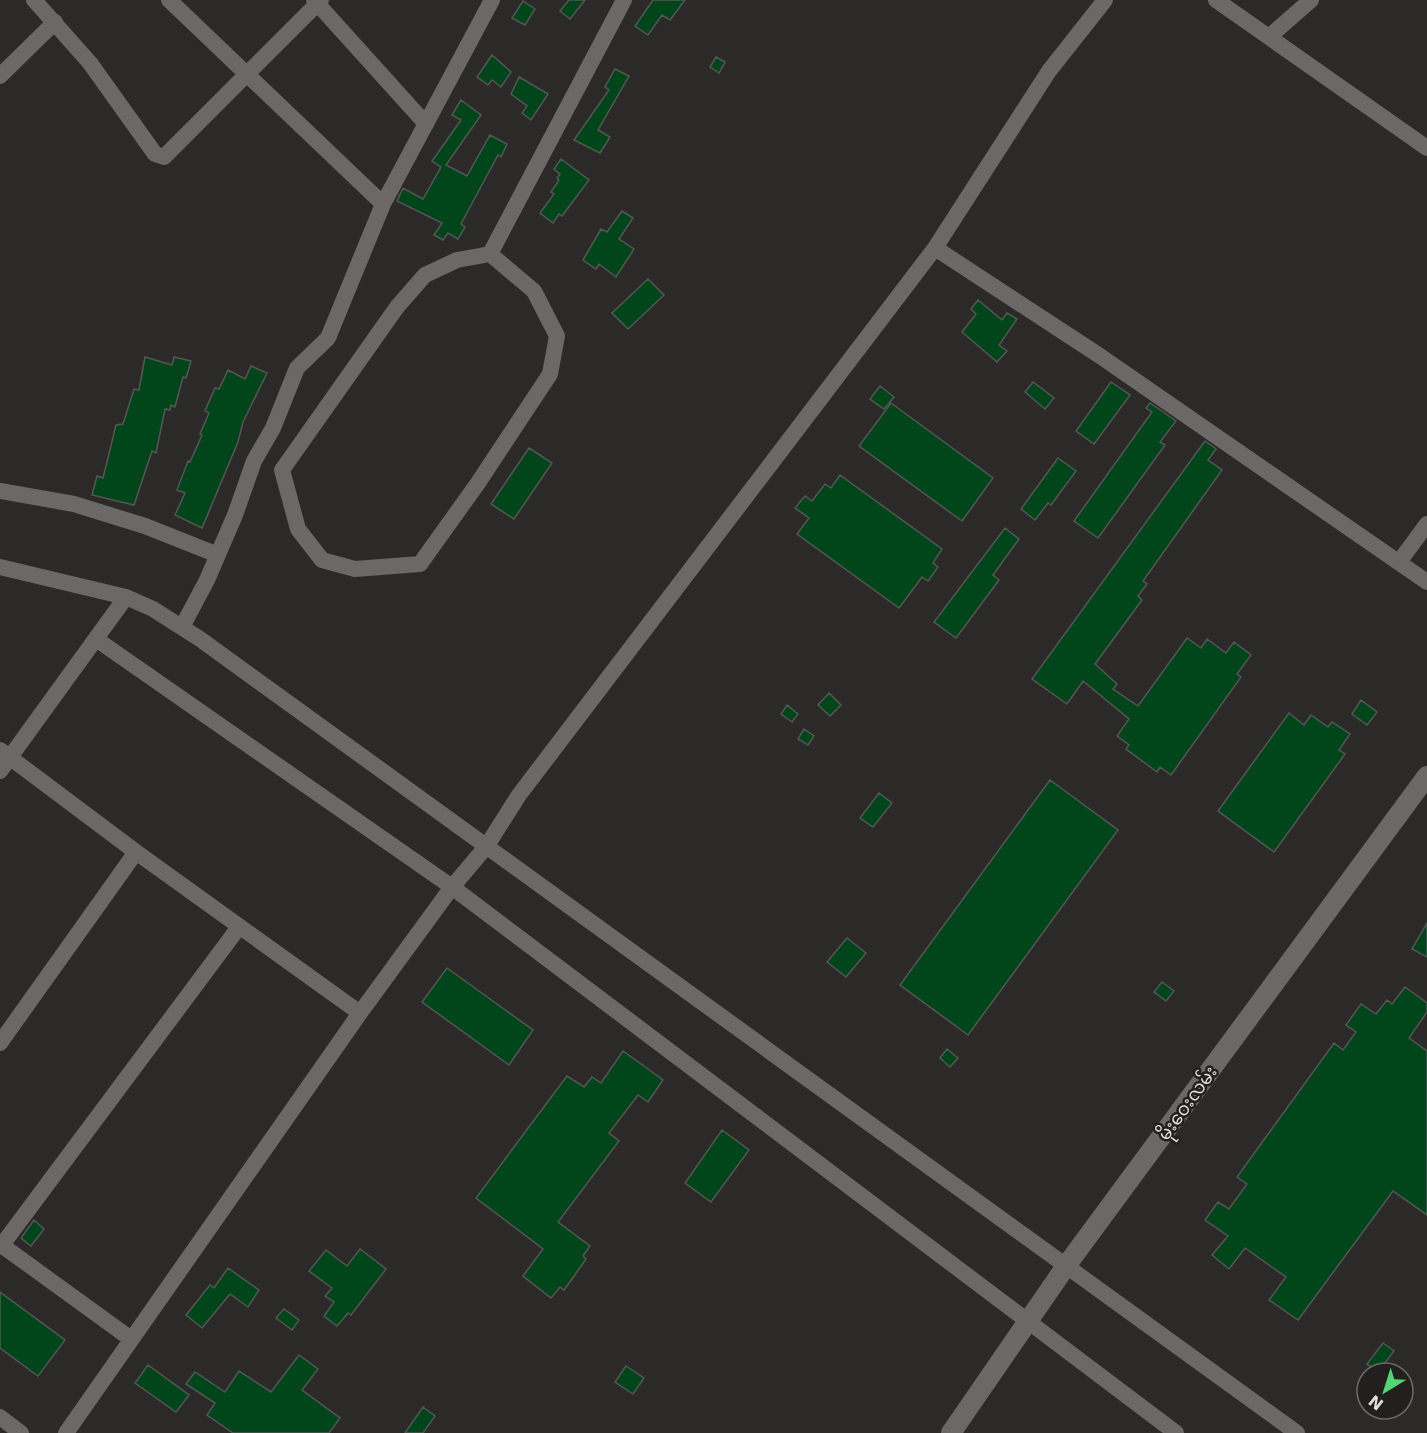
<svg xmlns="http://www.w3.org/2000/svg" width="1427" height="1433" font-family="'DejaVu Sans','Noto Sans Myanmar',sans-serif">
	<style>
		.building { fill: #00461a; stroke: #545754; stroke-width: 1.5 }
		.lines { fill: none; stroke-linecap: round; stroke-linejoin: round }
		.minor { stroke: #6c6868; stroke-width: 16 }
		.tertiary { stroke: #6c6868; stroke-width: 20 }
		.labels { text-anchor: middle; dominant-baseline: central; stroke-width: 5; stroke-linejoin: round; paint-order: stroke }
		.street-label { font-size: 18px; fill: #dfdcdd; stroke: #231f1f }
	</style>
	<rect width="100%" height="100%" fill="#2c2929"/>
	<path class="building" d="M569,0H585L570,19L560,11Z
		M653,0H685L670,20L662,15L648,35L635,26Z
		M523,1L535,9L525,25L512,18Z
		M492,55L511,72L501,87L492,80L488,85L477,77Z
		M716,57L725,62L719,73L710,67Z
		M615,69L629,76L598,130L610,137L600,153L574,140L609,90L605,87Z
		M519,77L548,94L531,120L522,113L527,106L511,94Z
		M461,100L481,115L446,165L467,176L490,135L507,144L501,157L498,155L461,224L465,227L458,239L448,233L443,240L434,235L442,223L397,201L403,188L423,199L441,167L432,161L461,120L452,115Z
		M561,159L589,180L562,216L559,214L553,223L540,213L554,194L551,192L559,180L557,178L560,174L554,169Z
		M622,211L633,218L619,239L634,249L616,277L599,264L596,269L583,260L601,229L607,232Z
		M648,279L664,295L628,329L612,313Z
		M978,300L1002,320L1007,313L1017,319L999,345L1007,351L997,362L962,332L976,314L971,309Z
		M145,357L172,365L174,357L191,361L186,378L183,377L175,407L171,405L170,410L165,409L156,453L152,451L134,505L92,495L97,476L103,478L116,425L123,424L134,389L139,390Z
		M251,366L267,373L243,422L238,442L202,528L175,515L185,493L177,490L188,461L190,462L202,435L200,434L209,413L205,411L215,388L219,389L228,370L245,379Z
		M1033,382L1054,398L1045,409L1025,392Z
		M1111,382L1130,395L1094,444L1076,431Z
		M880,386L894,397L884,409L870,399Z
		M891,403L993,478L962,521L859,446Z
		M1150,403L1176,421L1160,442L1165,445L1098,538L1074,521L1152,412L1146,408Z
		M1205,441L1216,449L1208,460L1222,470L1143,581L1147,584L1138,596L1142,600L1095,664L1117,684L1113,689L1138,706L1187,638L1201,648L1207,639L1226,653L1234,642L1251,655L1237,674L1241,677L1171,775L1160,767L1157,772L1126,749L1129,745L1117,736L1129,719L1083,681L1067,704L1032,679Z
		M529,448L552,463L514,519L491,504Z
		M1058,458L1076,471L1051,505L1048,503L1035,520L1021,509Z
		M840,475L942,549L933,563L938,567L928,581L922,577L899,608L797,534L809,518L795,508L805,496L812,501L825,484L831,488Z
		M1005,528L1019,539L993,575L999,580L956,638L934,622Z
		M829,693L841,705L830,716L818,705Z
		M1361,700L1377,712L1367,725L1352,714Z
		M787,705L798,714L792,722L781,714Z
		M1289,713L1304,725L1311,715L1328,727L1332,722L1350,734L1339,750L1345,754L1274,852L1218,811Z
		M804,729L814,736L808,745L798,739Z
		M1050,780L1118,830L968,1035L900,985Z
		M879,793L892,803L873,827L860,818Z
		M1427,923V957L1412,949Z
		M847,938L866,953L846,977L827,962Z
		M447,968L533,1030L509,1065L422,1002Z
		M1162,982L1174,991L1166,1001L1154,992Z
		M1405,987L1427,1003V1012L1409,1038L1427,1051V1215L1393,1191L1298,1320L1269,1300L1286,1277L1245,1248L1229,1269L1212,1255L1228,1236L1205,1220L1218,1202L1229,1209L1247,1184L1237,1177L1334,1043L1343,1050L1356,1032L1346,1025L1361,1004L1376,1014L1387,1000L1392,1004Z
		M947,1049L958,1058L950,1067L940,1058Z
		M623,1051L663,1080L648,1102L638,1095L609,1133L619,1141L558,1222L590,1246L583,1256L586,1259L572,1279L564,1290L560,1287L551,1298L523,1276L543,1249L476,1198L567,1076L584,1087L592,1077L601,1083Z
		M722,1130L749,1150L711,1202L685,1183Z
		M34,1220L44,1229L31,1246L21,1238Z
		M360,1249L386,1269L351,1315L348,1313L337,1326L324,1316L334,1302L325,1296L332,1288L309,1271L326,1250L347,1266Z
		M228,1268L259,1290L248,1307L230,1294L202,1328L186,1315L210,1285L214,1288Z
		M0,1292L65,1340L38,1376L0,1348Z
		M284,1309L299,1320L292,1330L276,1318Z
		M1383,1343L1394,1351L1378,1372L1367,1364Z
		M299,1355L318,1369L302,1390L340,1418L329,1433H233L207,1415L215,1403L186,1384L195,1372L225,1392L239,1371L271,1392Z
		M148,1365L189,1395L176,1412L135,1383Z
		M626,1366L644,1378L633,1394L615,1382Z
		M423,1407L435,1416L423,1433H405Z"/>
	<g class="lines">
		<path class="minor" d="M34,0L90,63L155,154L164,157L321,0
			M169,0L383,204L328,338L297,368L273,428L254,461L235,515L207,580L182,627
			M314,0L426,124
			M1216,0L1427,148
			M1270,36L1311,0
			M0,76L55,22
			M383,204L492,0
			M935,248L1100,356L1427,582
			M490,254L534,291L557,336L550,374L478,483L420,564L355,569L322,560L298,529L282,470L397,307L425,275L457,260Z
			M490,254L624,0
			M0,491L74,504L145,526L218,555
			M1399,562L1427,524
			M0,567L126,597L153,609L200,639L1297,1433
			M96,639L452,887L1176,1433
			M0,750L136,852
			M0,771L126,597
			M0,1043L136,852L360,1013
			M0,1244L131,1339
			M2,1245L239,927
			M0,1417L21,1433
			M66,1433L360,1013L452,887L486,847L519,795L935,248L1049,71L1105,0"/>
		<path class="tertiary" d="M951,1433L1066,1266L1427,776"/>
	</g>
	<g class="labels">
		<g class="street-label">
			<text transform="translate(1187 1103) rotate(-54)">မိုးဝေးလမ်း</text>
		</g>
	</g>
	<g transform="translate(1385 1391) rotate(218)"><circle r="28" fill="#231f1f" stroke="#6e6b6b" stroke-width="1.5"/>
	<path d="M0-4.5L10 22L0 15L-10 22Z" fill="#50d675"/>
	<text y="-9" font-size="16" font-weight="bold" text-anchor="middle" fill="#dfdcdd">N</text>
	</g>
</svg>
